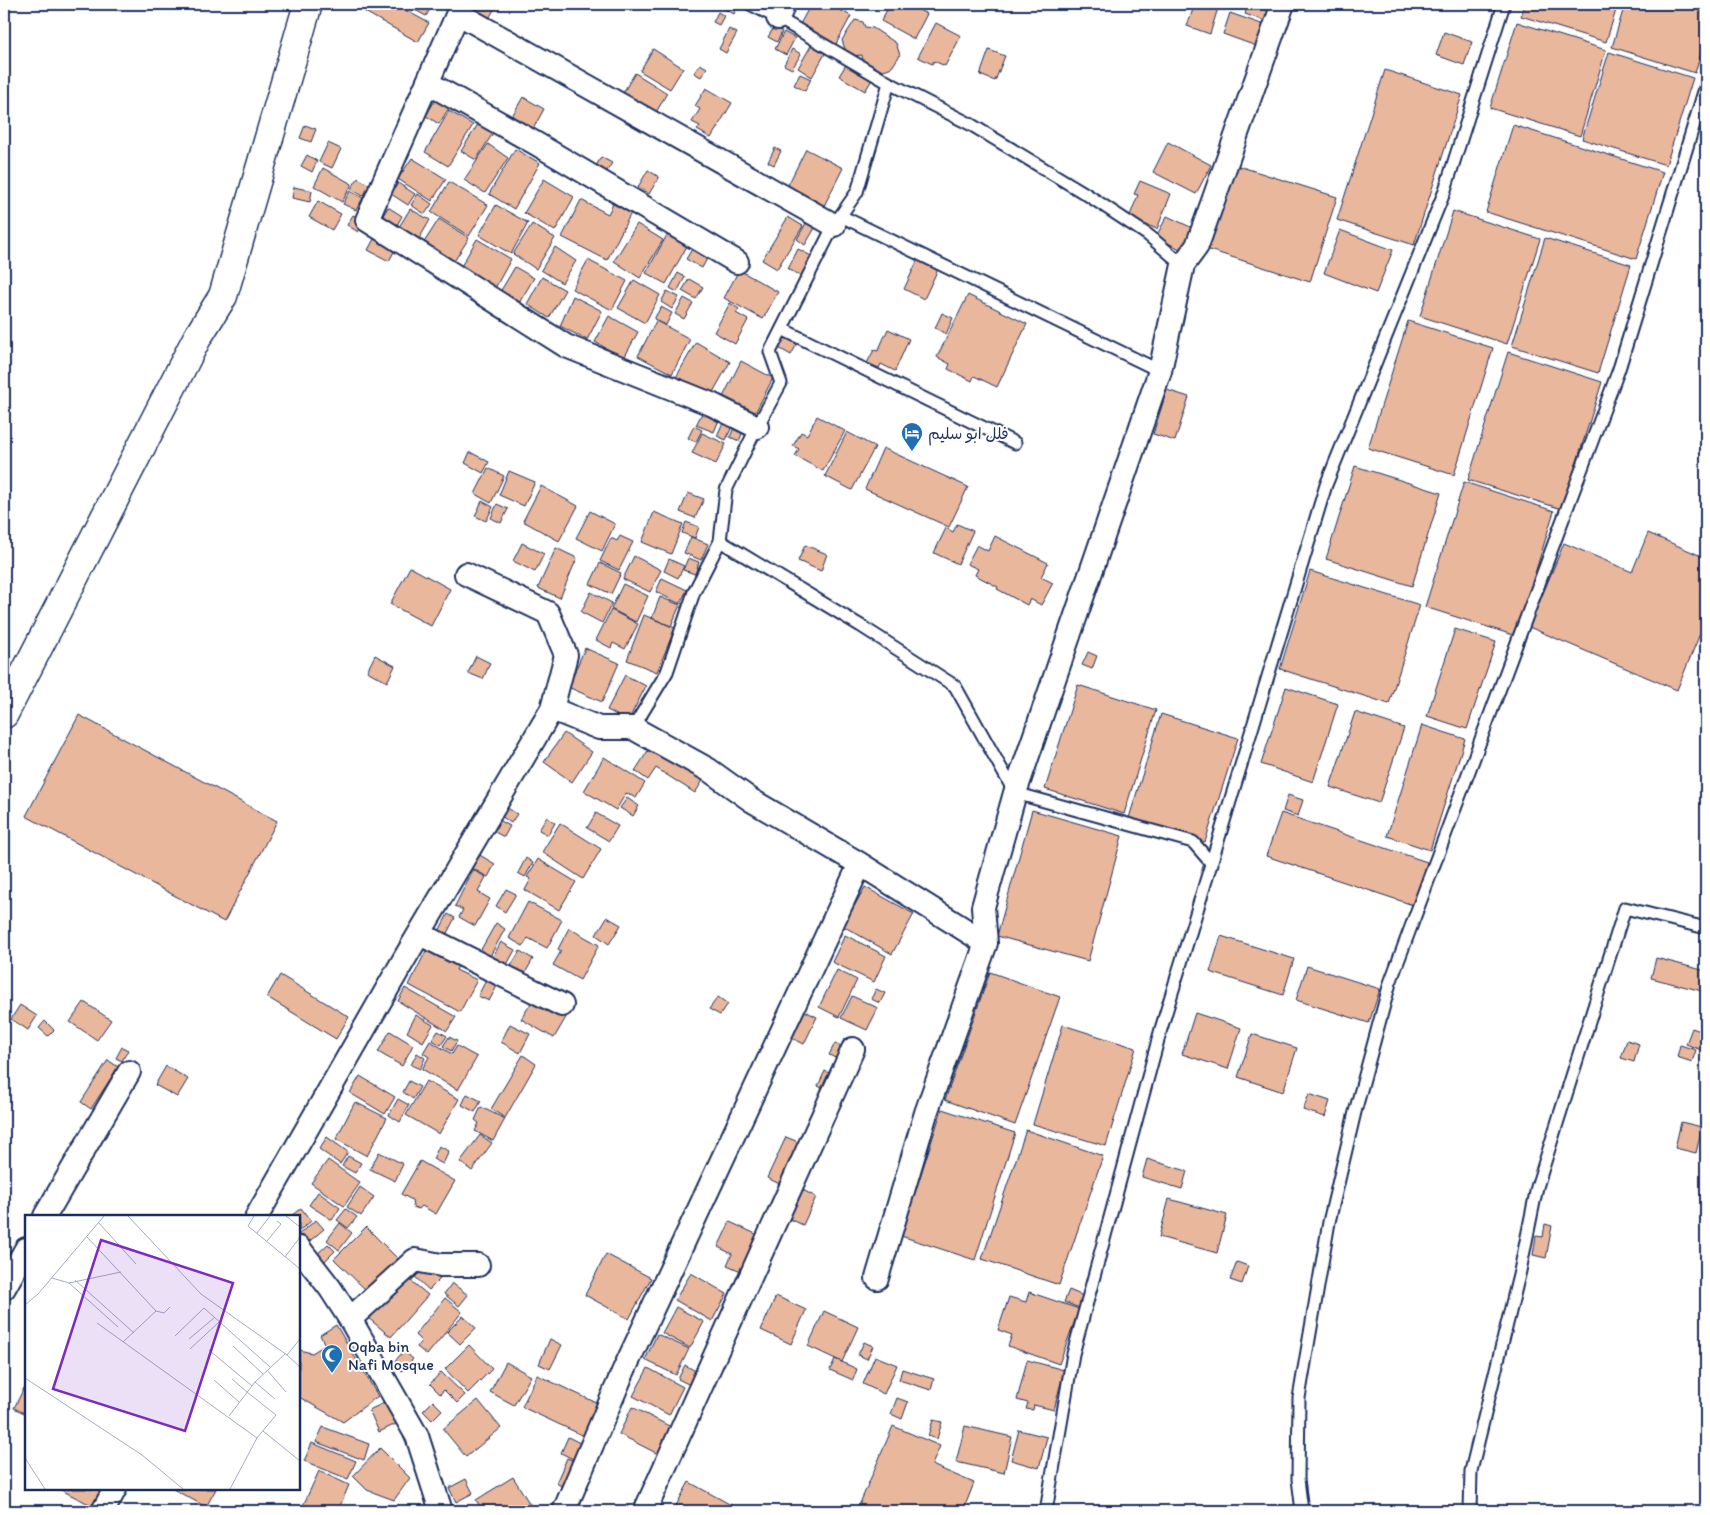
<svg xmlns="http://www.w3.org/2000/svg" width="1710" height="1515" font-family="Itim,'Playpen Sans Arabic',sans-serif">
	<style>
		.building { fill: #e9b79b; stroke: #1b2f5e }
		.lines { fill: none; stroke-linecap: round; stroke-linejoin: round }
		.lane-casing { stroke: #1b2f5e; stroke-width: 15 }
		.street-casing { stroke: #1b2f5e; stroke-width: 26 }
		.secondary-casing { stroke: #1b2f5e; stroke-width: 31 }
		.lane { stroke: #fff; stroke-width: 11 }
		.street { stroke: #fff; stroke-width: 22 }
		.secondary { stroke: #fff; stroke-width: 28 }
		.labels { text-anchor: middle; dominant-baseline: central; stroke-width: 4; stroke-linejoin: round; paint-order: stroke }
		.poi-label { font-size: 16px; fill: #1b2f5e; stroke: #fff; text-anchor: start }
		.inset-road { fill: none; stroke: #a4acbf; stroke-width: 1 }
		.view { fill: #7b2cbf; fill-opacity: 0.15; stroke: #7b2cbf; stroke-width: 2.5 }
		.inset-edge { fill: none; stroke: #1b2f5e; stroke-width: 2.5 }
	</style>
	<rect width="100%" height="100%" fill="#fff"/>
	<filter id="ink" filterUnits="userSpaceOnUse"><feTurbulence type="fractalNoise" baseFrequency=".02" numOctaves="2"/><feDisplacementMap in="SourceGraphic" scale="10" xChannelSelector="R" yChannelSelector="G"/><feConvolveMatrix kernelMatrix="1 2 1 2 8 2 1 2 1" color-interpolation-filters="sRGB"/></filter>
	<g filter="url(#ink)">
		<path class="building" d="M369,4H394L429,23L418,42L365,12Z
			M404,4H433L426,16Z
			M474,4H488L495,8L488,20L471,10Z
			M726,4H739L734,14L723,8Z
			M811,4H829L851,16L836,44L800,24Z
			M890,4H907L927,14L914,39L881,21Z
			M1195,4H1205L1218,8L1210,34L1187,26Z
			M1248,4H1275L1268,22L1245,14Z
			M1525,4H1618L1606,42L1521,16Z
			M1625,4H1706V36L1695,73L1612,47Z
			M718,12L724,16L719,25L713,22Z
			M1230,13L1267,26L1259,47L1223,34Z
			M855,20L863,22L865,27L873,28L896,43L900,55L892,67L878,72L863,63L862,55L850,56L848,51L846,52L842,40Z
			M1517,22L1606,50L1580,136L1490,108Z
			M936,23L961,36L945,66L934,61L932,64L918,57Z
			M774,27L782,32L777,42L768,37Z
			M729,29L737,33L726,53L719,49Z
			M784,32L795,38L786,55L775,49Z
			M1444,32L1472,42L1464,65L1436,55Z
			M812,44L826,52L812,77L798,68Z
			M653,49L683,68L670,89L640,71Z
			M792,49L801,54L792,69L784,65Z
			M989,50L1005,56L995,81L980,75Z
			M1609,52L1693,78L1666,165L1582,139Z
			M847,63L873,78L865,91L839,76Z
			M700,64L707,68L701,77L694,73Z
			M1385,70L1462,95L1414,245L1337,220Z
			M635,73L667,93L654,116L621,96Z
			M800,74L811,79L805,91L794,85Z
			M706,88L732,103L711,138L697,130L700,126L692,122L700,109L695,106Z
			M523,97L544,109L533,129L512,116Z
			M435,100L449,108L439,124L426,116Z
			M449,111L473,125L448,166L425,152Z
			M480,121L495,130L476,160L461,151Z
			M305,125L316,129L311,142L300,138Z
			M1513,125L1663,172L1636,259L1486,212Z
			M1168,142L1211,165L1196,194L1153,172Z
			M328,143L341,149L332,168L319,162Z
			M488,144L508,158L485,193L464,180Z
			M775,148L781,151L774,165L768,162Z
			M515,149L540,163L514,209L489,194Z
			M806,149L843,168L821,212L784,193Z
			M307,155L317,161L312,172L301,166Z
			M601,157L612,163L605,174L595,168Z
			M412,158L446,179L432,201L398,179Z
			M1229,163L1337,197L1310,282L1203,248Z
			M323,168L352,184L342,202L314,186Z
			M648,170L659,177L649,194L638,187Z
			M358,178L371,186L365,197L351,189Z
			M544,179L574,197L555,231L524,213Z
			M1140,181L1171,194L1157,229L1129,218L1138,195L1134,194Z
			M449,182L488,205L469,236L431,212Z
			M398,183L415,194L408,205L391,194Z
			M294,187L312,191L310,202L292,198Z
			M350,191L363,198L356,210L343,204Z
			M418,194L432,204L425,214L411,205Z
			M581,200L608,214L613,204L631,213L607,260L562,237Z
			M318,201L341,214L332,230L309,217Z
			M496,205L528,223L511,254L479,235Z
			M388,207L402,216L396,227L381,219Z
			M410,209L430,220L419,239L399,227Z
			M1453,211L1540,239L1507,344L1420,316Z
			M353,215L365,222L358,232L347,225Z
			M1167,216L1199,231L1188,253L1156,237Z
			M788,217L803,226L777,269L762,260Z
			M439,219L469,238L453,263L423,244Z
			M806,223L815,228L805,245L797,239Z
			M532,224L555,238L536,269L513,254Z
			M637,224L663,240L640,278L614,261Z
			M1340,230L1393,250L1376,293L1324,273Z
			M667,235L687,246L666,284L646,273Z
			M375,237L396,248L389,261L368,250Z
			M1545,238L1631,265L1598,373L1512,346Z
			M477,239L511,259L495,288L460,268Z
			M555,247L576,261L562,283L541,270Z
			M692,249L708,257L702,268L686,259Z
			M798,249L815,258L805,278L788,269Z
			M919,257L939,267L924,299L904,289Z
			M588,260L627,281L612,310L572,289Z
			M515,267L534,278L519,303L500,292Z
			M739,270L778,292L763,319L724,298Z
			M678,273L685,277L677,292L670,288Z
			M542,277L565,290L549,318L527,304Z
			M689,279L703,287L696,299L682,291Z
			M634,280L660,295L645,323L618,308Z
			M667,291L679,297L672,309L661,302Z
			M968,295L1027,324L997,387L974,376L972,381L948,369L950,364L937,357Z
			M573,296L602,311L587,340L560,326Z
			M684,298L693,303L684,319L675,314Z
			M730,303L739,309L736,313L748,320L735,344L714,332Z
			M661,307L672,313L666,325L654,319Z
			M942,313L953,318L946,334L935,328Z
			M609,316L638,332L624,358L595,342Z
			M656,321L690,339L672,374L638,356Z
			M1408,321L1493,348L1454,475L1368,448Z
			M888,329L909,339L895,371L881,364L879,368L867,363L874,350L878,351Z
			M783,336L797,344L791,355L777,347Z
			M696,342L730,362L708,401L674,381Z
			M1508,352L1602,382L1562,509L1468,480Z
			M741,361L773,378L753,417L721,401Z
			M1167,390L1189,397L1175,441L1153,434Z
			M702,413L719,420L714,432L696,425Z
			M817,416L845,431L823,471L795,456L799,449L793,446L801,432L807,435Z
			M724,420L733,424L726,440L717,436Z
			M736,423L745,427L739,441L730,437Z
			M694,426L702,430L696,442L688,438Z
			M847,432L875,447L852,490L825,476Z
			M702,433L726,444L716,464L692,453Z
			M883,448L968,487L949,527L865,489Z
			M470,452L489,462L483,473L465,463Z
			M1355,466L1441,493L1412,586L1326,559Z
			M488,468L504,476L491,503L475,494Z
			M509,471L535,482L524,506L499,495Z
			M1464,482L1554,511L1516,636L1425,607Z
			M541,486L578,506L559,541L523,521Z
			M688,493L704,499L695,518L680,512Z
			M482,501L493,507L486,521L475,516Z
			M497,504L508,509L501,523L491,518Z
			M590,511L615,524L602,551L576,538Z
			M654,512L683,524L671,554L642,542Z
			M686,522L699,527L695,538L682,533Z
			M957,524L973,531L958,564L934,553L946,528L953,532Z
			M1648,533L1706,558V619L1677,690L1529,627L1564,543L1632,572Z
			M620,536L633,542L619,570L600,561L611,538L617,541Z
			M995,536L1048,563L1041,577L1053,583L1041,605L1030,599L1027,605L997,589L998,587L975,575L978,569L967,564L977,545L988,551Z
			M691,537L708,544L701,560L684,553Z
			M522,543L544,554L535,572L513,561Z
			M805,545L827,554L821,571L798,561Z
			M556,548L577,558L560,598L538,588Z
			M634,556L661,570L650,592L623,579Z
			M688,558L699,562L695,574L683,570Z
			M669,559L684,566L678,578L664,571Z
			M600,563L621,573L611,594L590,584Z
			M410,567L450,589L431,626L390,604Z
			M1310,571L1420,605L1389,704L1280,669Z
			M662,578L687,590L680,604L656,592Z
			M623,584L648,596L636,622L611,609Z
			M591,592L612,603L602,623L581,612Z
			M660,597L680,605L671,626L652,618Z
			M611,610L638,624L625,649L613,643L611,648L596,640Z
			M644,615L675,628L657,672L627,660Z
			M1455,629L1496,642L1467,729L1427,716Z
			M585,648L619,663L602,702L568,687Z
			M1088,652L1097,656L1092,669L1082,665Z
			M375,655L395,666L387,682L367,671Z
			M476,656L490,663L483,679L468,673Z
			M625,675L646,686L628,721L607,710Z
			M1078,685L1156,710L1124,814L1045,789Z
			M1286,687L1338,704L1313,782L1261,764Z
			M1355,712L1404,728L1379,803L1330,787Z
			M1161,714L1238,738L1205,842L1129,818Z
			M79,715L277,821L224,922L26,816Z
			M1422,725L1465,739L1430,850L1387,836Z
			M564,733L592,752L572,782L544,762Z
			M651,746L704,779L695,793L656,768L648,780L635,771Z
			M604,757L645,783L636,798L626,793L616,810L584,791Z
			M1288,795L1303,800L1298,816L1283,811Z
			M627,798L639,806L633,816L620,808Z
			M506,807L517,814L511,823L501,816Z
			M1032,810L1122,836L1088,961L997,936Z
			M596,813L618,826L609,841L587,828Z
			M1281,813L1427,862L1413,905L1266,856Z
			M547,817L555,823L548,835L539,830Z
			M499,820L510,826L504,837L493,831Z
			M560,823L601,849L583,879L542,852Z
			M478,854L495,864L488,877L471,868Z
			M526,858L533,863L525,877L518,873Z
			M538,859L576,882L559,910L525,890L531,879L527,877Z
			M473,870L486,877L478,892L490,899L475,926L459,917L463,910L455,906Z
			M865,887L914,914L892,954L843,926Z
			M506,889L516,894L505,912L496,906Z
			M528,902L562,920L547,948L528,938L523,946L509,938Z
			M448,914L455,918L446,935L439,931Z
			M607,917L621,925L609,944L596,935Z
			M496,923L505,929L489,958L479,953Z
			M569,928L599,945L580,980L553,965L561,951L558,949Z
			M845,935L886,956L874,982L832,962Z
			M1221,936L1294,959L1283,995L1210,972Z
			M431,941L462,958L456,970L477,980L460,1012L409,985Z
			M501,942L515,950L505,968L491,960Z
			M520,951L533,959L523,977L509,969Z
			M1656,958L1706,971V992L1651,978Z
			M1307,966L1380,989L1369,1023L1296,1000Z
			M837,970L857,980L839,1017L819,1007Z
			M990,972L1060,997L1015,1125L945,1100Z
			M280,975L349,1017L336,1039L267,997Z
			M486,980L497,986L489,1001L478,996Z
			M405,988L456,1017L447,1031L398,1001Z
			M876,989L885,993L880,1003L871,999Z
			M536,995L568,1014L554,1038L521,1019Z
			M852,996L878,1008L867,1030L841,1018Z
			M718,997L728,1004L720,1015L709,1009Z
			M84,1002L111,1020L97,1040L70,1022Z
			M20,1005L37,1016L28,1030L11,1019Z
			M801,1009L817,1017L804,1044L788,1036Z
			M1195,1013L1241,1028L1228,1069L1182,1054Z
			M416,1015L433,1025L423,1042L407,1032Z
			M45,1021L54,1030L48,1036L39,1028Z
			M510,1024L530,1034L520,1053L501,1042Z
			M1063,1025L1136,1048L1106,1146L1033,1124Z
			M1692,1028L1706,1033L1701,1050L1686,1044Z
			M390,1031L413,1045L402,1066L378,1052Z
			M438,1031L447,1036L441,1045L432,1040Z
			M1252,1034L1297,1048L1283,1092L1238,1077Z
			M449,1037L457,1041L451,1051L443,1046Z
			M1627,1040L1639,1044L1634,1062L1621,1058Z
			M430,1041L452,1054L457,1046L477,1057L458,1090L422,1069L429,1057L423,1053Z
			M835,1043L845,1048L840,1060L829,1055Z
			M1680,1045L1696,1050L1692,1062L1677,1057Z
			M122,1047L128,1050L122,1061L116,1058Z
			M417,1053L425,1058L420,1069L411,1065Z
			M523,1055L536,1064L505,1118L491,1109Z
			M108,1060L118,1067L91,1109L81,1102Z
			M166,1066L188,1079L177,1097L155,1085Z
			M825,1071L834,1075L826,1090L818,1086Z
			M360,1076L395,1097L385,1114L350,1093Z
			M409,1081L420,1087L413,1099L403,1092Z
			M426,1081L459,1099L439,1134L406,1115Z
			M467,1094L481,1101L475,1112L462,1105Z
			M1309,1094L1330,1101L1325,1117L1303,1110Z
			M398,1099L409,1105L400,1122L389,1115Z
			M355,1102L387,1118L367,1156L336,1139Z
			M481,1107L505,1119L493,1141L475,1131L479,1123L475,1120Z
			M942,1109L1015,1133L975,1260L901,1236Z
			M1681,1122L1702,1127L1696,1153L1675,1148Z
			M1026,1130L1103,1156L1059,1285L982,1259Z
			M480,1135L492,1143L472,1171L460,1162Z
			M327,1137L348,1152L340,1164L319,1149Z
			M786,1137L803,1144L784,1186L767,1178Z
			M439,1146L449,1151L443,1164L433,1159Z
			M379,1152L403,1164L395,1181L370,1169Z
			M348,1156L361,1163L355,1173L342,1166Z
			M1147,1159L1187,1171L1182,1189L1142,1177Z
			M328,1160L360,1183L344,1206L311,1183Z
			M420,1161L455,1181L436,1214L422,1206L419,1209L413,1207L412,1200L401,1194Z
			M360,1187L374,1197L361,1216L347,1207Z
			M801,1189L816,1197L803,1225L788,1218Z
			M318,1192L340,1208L332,1220L309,1205Z
			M1169,1199L1227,1215L1217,1253L1159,1237Z
			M301,1208L311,1221L299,1231V1216H291Z
			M346,1209L357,1217L348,1228L337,1220Z
			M316,1220L324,1229L305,1245L299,1237V1234Z
			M730,1222L758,1235L741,1271L727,1265L732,1254L718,1247Z
			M340,1223L352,1233L339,1250L327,1240Z
			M1545,1224L1552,1226L1546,1258L1533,1255L1536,1236L1543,1237Z
			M366,1227L403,1264L372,1296L334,1259Z
			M328,1244L335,1251L323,1263L316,1255Z
			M606,1254L651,1278L629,1319L585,1295Z
			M1237,1262L1248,1266L1242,1284L1230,1280Z
			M425,1264L440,1279L429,1290L414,1276Z
			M691,1273L727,1294L712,1321L675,1300Z
			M404,1275L428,1295L391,1337L367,1317Z
			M452,1283L468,1295L459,1306L444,1294Z
			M1069,1290L1086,1297L1082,1309L1064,1302Z
			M1029,1292L1079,1309L1059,1364L1008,1346L1012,1335L998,1330L1009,1297L1026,1302Z
			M776,1296L806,1310L791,1344L761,1330Z
			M445,1298L462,1312L427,1355L417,1347L421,1341L415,1335Z
			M676,1307L704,1322L690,1348L662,1333Z
			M824,1311L858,1327L842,1362L808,1346Z
			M463,1316L476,1328L460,1344L447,1332Z
			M336,1325L378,1396L343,1422L299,1397V1350L312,1353L325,1345L320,1335Z
			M657,1334L689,1349L676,1375L645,1360Z
			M550,1339L562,1345L550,1369L539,1364Z
			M864,1342L873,1346L867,1359L858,1355Z
			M469,1345L492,1369L468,1393L445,1369Z
			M404,1351L413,1359L402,1371L393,1363Z
			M875,1356L897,1365L884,1394L863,1384Z
			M835,1359L857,1369L853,1380L830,1370Z
			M1027,1360L1064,1370L1054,1410L1034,1405L1033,1410L1026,1409L1028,1403L1017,1400Z
			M506,1362L531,1376L514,1405L490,1392Z
			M685,1365L699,1373L692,1386L678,1379Z
			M648,1368L683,1387L669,1415L633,1396Z
			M902,1369L934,1379L931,1390L899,1380Z
			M441,1372L465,1395L457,1403L444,1390L440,1394L430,1384Z
			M537,1375L599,1404L584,1436L522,1407Z
			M24,1388L26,1389V1414L14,1408Z
			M897,1398L908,1402L902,1419L891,1414Z
			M478,1400L501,1428L466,1457L443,1429Z
			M433,1401L442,1410L432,1420L423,1411Z
			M386,1402L396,1424L379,1432L369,1410Z
			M632,1407L673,1428L660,1455L619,1434Z
			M933,1420L942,1422L937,1439L928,1436Z
			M893,1426L940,1446L932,1465L974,1483L963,1511H867L858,1508Z
			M965,1426L1012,1437L1004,1473L956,1462Z
			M323,1427L369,1444L364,1460L316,1442Z
			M1019,1430L1047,1437L1039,1468L1011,1460Z
			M568,1437L584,1445L577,1461L561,1453Z
			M312,1443L356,1461L348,1479L304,1461Z
			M380,1448L410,1478L394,1500L367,1490L353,1476Z
			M567,1458L579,1463L567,1489L556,1483Z
			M319,1471L349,1485L338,1511H304L301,1510Z
			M513,1477L534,1511H483L476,1500Z
			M466,1479L473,1493L456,1502L449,1488Z
			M689,1482L733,1506L730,1511H673Z
			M59,1489H101L93,1506Z
			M173,1489H216L206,1507Z"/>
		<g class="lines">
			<g class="lane-casing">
				<path id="lane" d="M750,4L778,18L889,83
					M841,216L1160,371
					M782,329L1015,443
					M720,541L861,626L955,686L1015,793L1193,842L1212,864
					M633,728L667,672L694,592L720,541L726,490L757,427L781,383L770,352L834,225L857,192L889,83L970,124L1086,194L1148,235L1183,265
					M1046,1511L1073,1354L1161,1029L1326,485L1444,193L1504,4
					M1302,1511L1298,1479L1299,1398L1329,1222L1355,1112L1390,983L1619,369L1706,85
					M1470,1511L1471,1471L1520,1271L1537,1187L1625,908L1706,928"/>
			</g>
			<g class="street-casing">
				<path id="street" d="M462,4L367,220L566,346L711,404L757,427
					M459,14L834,225
					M778,18L784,4
					M428,83L535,143L737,262
					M552,709L599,728H633L709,770L751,800L860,864L986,943
					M420,934L562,1005
					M45,1216L129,1072
					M257,1216L406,956L552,709L566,655L548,613L466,574
					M299,1248L330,1288L350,1319L417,1436L441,1511
					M877,1278L926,1113L986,943L983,907L1015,793L1160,371L1183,265L1197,246L1283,4
					M4,1288L26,1249
					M350,1319L415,1260L441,1265H478
					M103,1511L115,1489
					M564,1511L623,1372L860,864
					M645,1511L853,1049"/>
			</g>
			<g class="secondary-casing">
				<path id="secondary" d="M4,714L197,338L223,296L308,4"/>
			</g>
			<use href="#lane" class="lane"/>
			<use href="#street" class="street"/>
			<use href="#secondary" class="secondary"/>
		</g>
	</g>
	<defs>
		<g id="hotel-pin" transform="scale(1.125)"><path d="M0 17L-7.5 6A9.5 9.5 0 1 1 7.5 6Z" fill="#1f6fb2" stroke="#fff"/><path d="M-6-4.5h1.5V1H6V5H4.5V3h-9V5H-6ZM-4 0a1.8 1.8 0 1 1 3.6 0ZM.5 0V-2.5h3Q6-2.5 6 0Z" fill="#fff"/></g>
		<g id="mosque-pin" transform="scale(1.125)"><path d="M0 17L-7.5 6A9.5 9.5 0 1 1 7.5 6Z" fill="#1f6fb2" stroke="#fff"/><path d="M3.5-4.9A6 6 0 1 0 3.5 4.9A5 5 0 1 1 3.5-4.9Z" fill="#fff"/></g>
	</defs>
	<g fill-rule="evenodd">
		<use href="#hotel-pin" x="912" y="433"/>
		<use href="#mosque-pin" x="332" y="1355"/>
	</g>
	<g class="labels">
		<g class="poi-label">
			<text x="928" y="433">فلل ابو سليم</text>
			<text x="348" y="1346">Oqba bin<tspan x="348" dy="18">Nafi Mosque</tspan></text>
		</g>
	</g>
	<g transform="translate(25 1215)">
		<rect width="275" height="275" fill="#fff"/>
		<path class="inset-road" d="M103,1L176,79L262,140L275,124M229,1L223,11L275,54M261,1L275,12M74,8L111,49M232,18L245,1M62,22L131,96L139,98L145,92M242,26L256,9L252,6M260,42L275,22M27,63L44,68L96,57M50,65L109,118M44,68L93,112M0,90L13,79L79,1M72,108L232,223M150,121L179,93L245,152M164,124L189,103M98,127L131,96M208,131L238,159M165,134L194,107M184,135L227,171M262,140L275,152M242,155L261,177M0,163L117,240L158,274M207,164L222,177M189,165L214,187M230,167L250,184M204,201L230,167L261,138M238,216L275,246M0,243L20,274M205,274L232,223L251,200L222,177"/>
		<path class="view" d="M76,25L208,68L160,216L28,174Z"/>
		<rect width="275" height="275" class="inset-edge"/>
	</g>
	<rect width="1710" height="1515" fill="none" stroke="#fff" stroke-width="20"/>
	<rect x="10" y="10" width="1690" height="1495" fill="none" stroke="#1b2f5e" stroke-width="2" filter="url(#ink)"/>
</svg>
